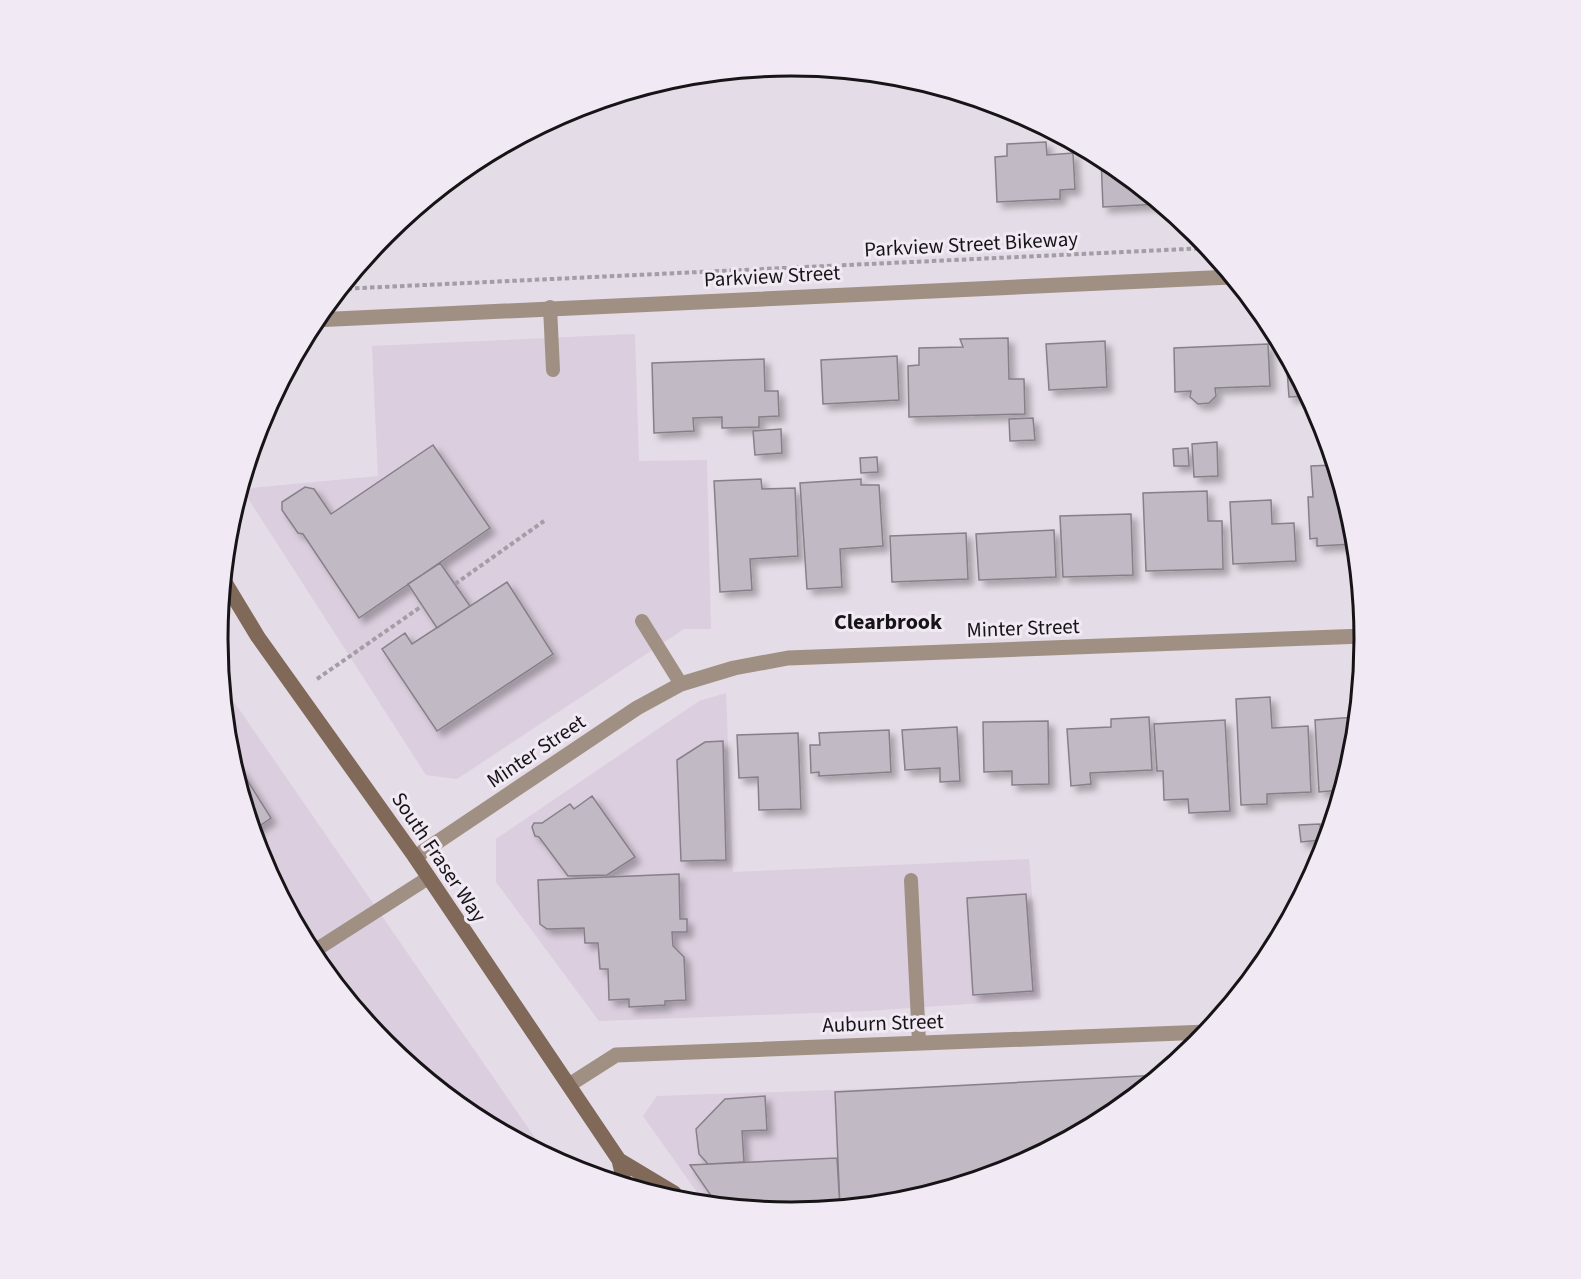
<svg xmlns="http://www.w3.org/2000/svg" width="1581" height="1279" font-family="'Source Sans 3',sans-serif">
	<style>
		.built { fill: #dbcede }
		.building { fill: #c1b9c3; stroke: #878089; stroke-width: 1.5; filter: url(#shadow) }
		.lines { fill: none; stroke-linecap: round; stroke-linejoin: round }
		.path { stroke: #a39da5; stroke-width: 4; stroke-dasharray: 4.5 3; stroke-linecap: butt }
		.service { stroke: #a09084; stroke-width: 14 }
		.minor { stroke: #a09084; stroke-width: 15 }
		.secondary { stroke: #816959; stroke-width: 15 }
		.labels { text-anchor: middle; dominant-baseline: central; stroke-width: 6; stroke-linejoin: round; paint-order: stroke }
		.street-label { font-size: 21px; fill: #171417; stroke: #f1e9f3 }
		.neighbourhood-label { font-size: 22px; font-weight: bold; fill: #171417; stroke: #f1e9f3 }
		.rim { fill: none; stroke: #171417; stroke-width: 3 }
	</style>
	<defs>
		<filter id="shadow"><feDropShadow dx="5.5" dy="5.5" stdDeviation="3" flood-color="#0004"/></filter>
	</defs>
	<rect width="100%" height="100%" fill="#e4dce6"/>
	<path class="built" d="M635,334L639,461L707,460L711,629H684L457,779L426,775L242,489L378,476L372,346Z
		M221,683L223,686L549,1158L472,1116L385,1045L313,958L261,859L228,751Z
		M726,693L733,872L1029,859L1041,999L867,1011L599,1021L496,882V839L699,701Z
		M1155,1079L1109,1117L1010,1169L902,1202L790,1213L706,1205L643,1116L657,1096Z"/>
	<path class="building" d="M1046,142L1047,155L1073,153L1075,189L1060,190V199L997,202L995,157L1007,156V144Z
		M1101,158L1109,163L1159,204L1103,207Z
		M1008,338L1009,379H1024L1025,414L909,417L908,366L919,365V348L963,347L960,339Z
		M1105,341L1107,387L1049,390L1046,344Z
		M1268,344L1270,386L1215,388L1216,396L1209,403L1198,404L1190,397L1191,391L1175,392L1174,348Z
		M897,356L899,400L823,404L821,360Z
		M1286,356L1307,396L1289,397Z
		M764,359L765,391H778L779,416L759,417V427L722,428V417L693,418L694,431L654,433L652,363Z
		M1033,418L1035,440L1010,441L1009,419Z
		M781,429L782,453L755,455L753,431Z
		M1217,442L1218,476L1194,477L1192,444Z
		M433,445L490,528L359,618L303,534L298,533L282,510V502L305,487L314,489L331,514Z
		M1188,448L1189,466H1174L1173,449Z
		M877,457L878,472L861,473L860,458Z
		M1334,465L1353,528L1355,544L1317,546V538L1310,539L1308,497H1313L1311,466Z
		M761,479L762,489L795,488L798,556L750,559L752,590L720,592L714,481Z
		M861,479V485H879L883,546L840,549L842,587L807,589L800,483Z
		M1207,491L1208,521H1222L1223,569L1146,571L1143,493Z
		M1271,500L1272,524L1294,523L1296,561L1233,564L1230,502Z
		M1131,514L1133,575L1063,577L1060,516Z
		M1054,530L1056,577L979,580L976,534Z
		M966,533L968,579L892,582L890,536Z
		M440,563L470,606L437,628L408,584Z
		M507,582L553,654L437,731L382,649L405,633L412,644Z
		M1270,697L1272,728L1308,726L1311,792L1267,794V804L1241,805L1236,699Z
		M1149,717L1152,770L1090,773L1091,784L1071,786L1067,729L1111,727V719Z
		M1356,717L1353,752L1341,790L1319,792L1315,720Z
		M1225,720L1230,811L1189,813L1188,799L1164,800L1163,771H1157L1154,724Z
		M1048,721L1049,784L1012,785V771L984,772L983,722Z
		M957,727L960,781L940,782V768L905,770L902,730Z
		M889,730L891,772L819,776V772L811,773L810,745H820L819,733Z
		M798,733L801,809L759,810L758,777L739,778L737,735Z
		M723,741L726,860L681,861L677,760L705,742Z
		M239,767L271,818L252,831L234,771Z
		M592,796L635,857L607,875L568,876L539,837L535,836L532,827L534,823H542L570,804L574,809Z
		M1320,824L1321,840L1301,842L1299,825Z
		M679,874L680,919H687V932H672L673,946L684,957L686,1000L665,1001V1005L629,1007V999L609,1000L608,969H600L598,943H585L584,928L547,929L540,924L538,880Z
		M1026,894L1033,991L973,995L967,898Z
		M1159,1075L1109,1117L1010,1169L902,1202L840,1208L835,1092Z
		M765,1096L767,1130L742,1131L744,1162L708,1164L699,1154L696,1129L725,1099Z
		M837,1158L840,1208L790,1213L718,1206L690,1165Z"/>
	<g class="lines">
		<path class="path" d="M340,289L1208,248
			M455,584L544,521
			M317,679L422,606"/>
		<path class="service" d="M550,307L553,370
			M642,621L681,684
			M911,880L919,1042
			M311,953L428,878"/>
		<path class="minor" d="M314,320L1231,277
			M415,857L637,708L681,684L734,668L788,658L1364,636
			M569,1085L616,1055L1207,1032"/>
		<path class="secondary" d="M223,579L258,637L415,857L619,1160L625,1186
			M619,1160L674,1193L680,1202"/>
	</g>
	<g class="labels">
		<g class="street-label">
			<text transform="translate(971 244) rotate(-3)">Parkview Street Bikeway</text>
			<text transform="translate(772 276) rotate(-3)">Parkview Street</text>
			<text transform="translate(1023 628) rotate(-2)">Minter Street</text>
			<text transform="translate(536 751) rotate(-34)">Minter Street</text>
			<text transform="translate(439 857) rotate(56)">South Fraser Way</text>
			<text transform="translate(883 1023) rotate(-2)">Auburn Street</text>
		</g>
		<g class="neighbourhood-label">
			<text x="888" y="622">Clearbrook</text>
		</g>
	</g>
	<path d="M0 0H1581V1279H0ZM228 639a563 563 0 1 1 1126 0a563 563 0 1 1-1126 0Z" fill="#f1e9f3" fill-rule="evenodd"/>
	<path class="rim" d="M228 639a563 563 0 1 1 1126 0a563 563 0 1 1-1126 0Z"/>
</svg>
